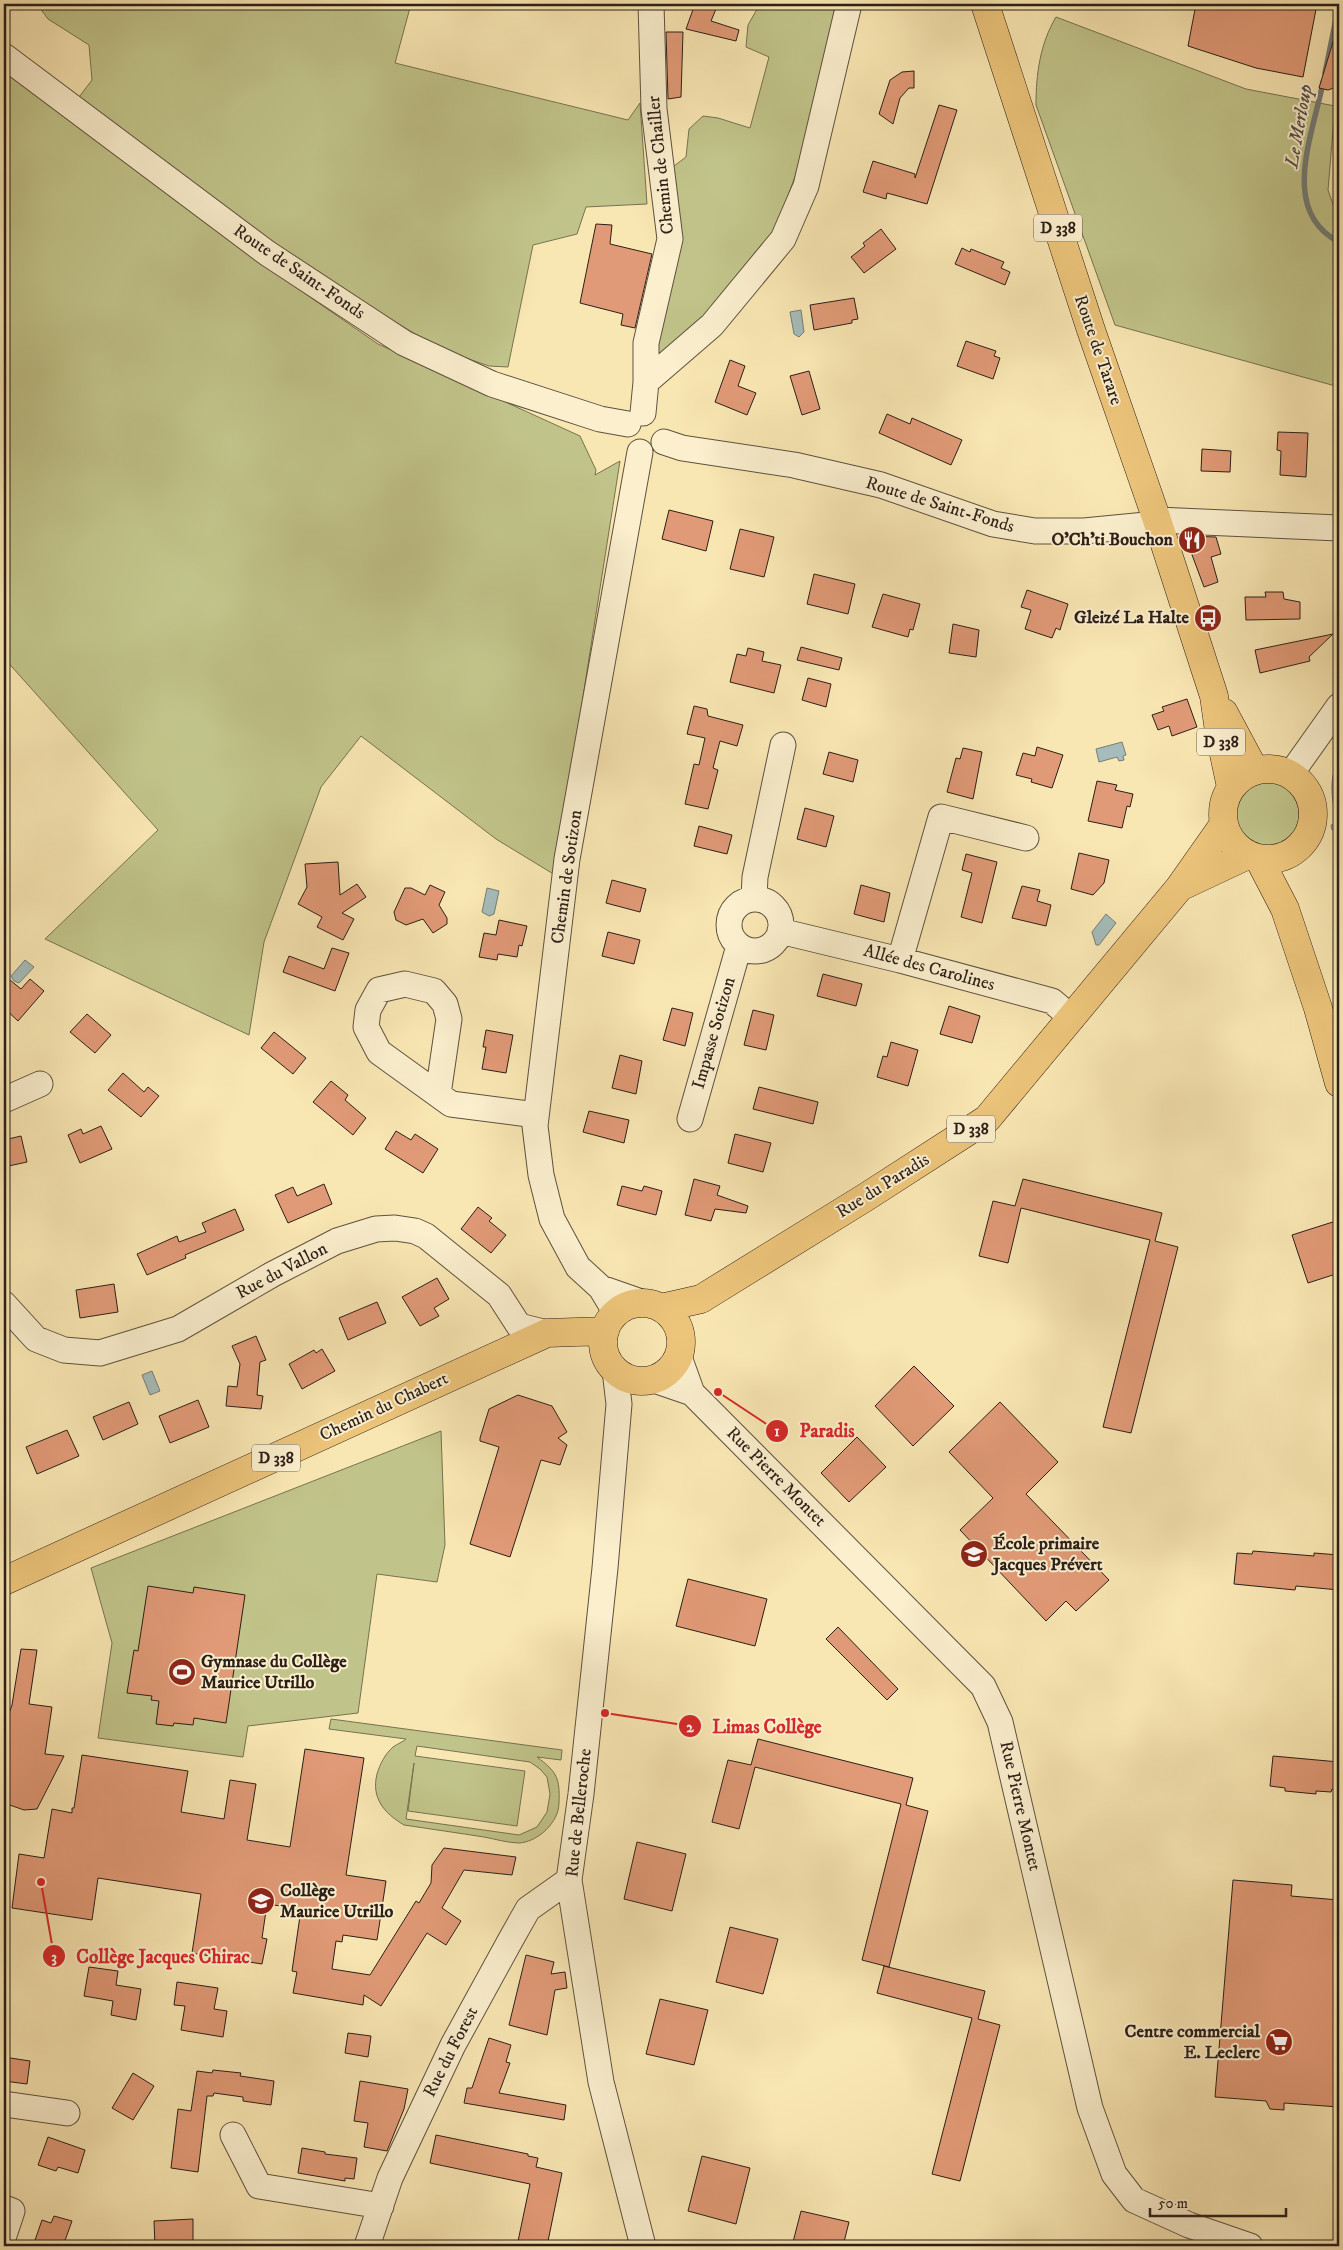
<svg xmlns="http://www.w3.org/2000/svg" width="1343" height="2250" font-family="'IM FELL DW Pica',serif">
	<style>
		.green { fill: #c1c48a; stroke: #767251; fill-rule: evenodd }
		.water { fill: #a5bcba; stroke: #747d79 }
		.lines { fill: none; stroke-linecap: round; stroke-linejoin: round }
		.stream { stroke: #747d79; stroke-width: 5.5 }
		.building { fill: #e19a77; stroke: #2b1f18 }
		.minor-casing { stroke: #5e513f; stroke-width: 27 }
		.major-casing { stroke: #2b1f18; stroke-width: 29 }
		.minor { stroke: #fbefce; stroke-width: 25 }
		.major { stroke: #ecc47a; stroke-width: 28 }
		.labels { text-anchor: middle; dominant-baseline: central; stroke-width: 4; stroke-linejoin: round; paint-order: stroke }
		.shield { fill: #fbefce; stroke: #695d4f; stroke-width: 1 }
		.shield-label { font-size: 16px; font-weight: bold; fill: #2b1f18 }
		.street-label { font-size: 18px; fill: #2b1f18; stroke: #fbefce }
		.poi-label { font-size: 18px; font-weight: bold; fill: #2b1f18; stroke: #fbefce; text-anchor: end }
		.water-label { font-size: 19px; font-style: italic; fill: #504e49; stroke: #fbefce }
		.leader { fill: none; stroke: #d62828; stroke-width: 2 }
		.callout-dot { fill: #d62828; stroke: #fbefce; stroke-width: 2 }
		.mark-label { font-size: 15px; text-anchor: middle; font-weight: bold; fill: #fff }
		.callout-label { font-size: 19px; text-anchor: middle; font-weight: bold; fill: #d62828; stroke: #fbefce; stroke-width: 4; stroke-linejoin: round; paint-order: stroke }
	</style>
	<rect width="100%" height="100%" fill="#f9e7b3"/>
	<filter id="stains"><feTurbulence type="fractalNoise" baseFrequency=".004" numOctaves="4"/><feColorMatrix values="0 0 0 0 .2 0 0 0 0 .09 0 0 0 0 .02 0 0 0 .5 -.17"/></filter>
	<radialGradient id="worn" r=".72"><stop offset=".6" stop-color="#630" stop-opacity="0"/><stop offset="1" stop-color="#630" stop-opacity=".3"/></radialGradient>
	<path class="green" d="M37,4H411L395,63L628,120L640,103L647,204L586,207L577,234L533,245L508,367L489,366L440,349L310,270L79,97L92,80L89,45L48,19Z
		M760,4H839L801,160L774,234L751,267L673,349L658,356L654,351L670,169L686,157L689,129L703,116L718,118L750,128L769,57L746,47L748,25Z
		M1056,17L1246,89L1335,106L1328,190L1339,221V387L1115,325L1036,105C1036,74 1040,44 1056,17Z
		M4,69L252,257L378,344L580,436L596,470L595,475L620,461L555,875L496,839L361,736L321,787L264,942L249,1035L45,939L158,830L4,658Z
		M1235 814a32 32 0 1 1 64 0a32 32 0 1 1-64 0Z
		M441,1431L445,1545L437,1582L377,1574L358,1713L248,1726L243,1757L98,1738L112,1643L91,1568Z
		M331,1719L562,1750L561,1760L537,1757C557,1772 560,1778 559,1803C559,1822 538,1842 519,1843C508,1843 495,1839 484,1837C458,1833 431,1829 404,1825C384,1813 371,1798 377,1774C380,1764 385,1754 393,1747C397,1744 403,1742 406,1739L329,1729ZM417,1746L530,1762L540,1769L547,1777L550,1794L547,1812L537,1827L519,1835L406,1819L414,1763L408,1811L517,1826L525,1771L415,1756Z"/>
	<path class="water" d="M801,310L804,332L799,337L794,334L790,312Z
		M1122,742L1126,755L1123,756L1124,760L1119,761L1117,757L1099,762L1096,749Z
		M1339,760L1334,792L1339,817V828L1332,830L1331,825L1337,824C1333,802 1327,781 1339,760Z
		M487,888L499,891L494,914L489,916L482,912Z
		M1106,914L1116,923L1099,945H1096L1092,932Z
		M25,960L34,967L19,983L14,981L11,976Z
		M152,1371L160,1391L150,1395L142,1375Z"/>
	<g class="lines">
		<path class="stream" d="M1325,73L1339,4
			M1323,82C1314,132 1278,211 1339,242"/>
	</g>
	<path class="building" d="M695,4H718L711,21L739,30L736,41L686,29Z
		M1196,4H1317L1303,77L1256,68L1188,46Z
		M666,32H683L681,97L668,99Z
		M1336,32L1339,33V86L1328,90L1319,88Z
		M914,71V88H909L900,98L893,124L879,114L890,80L902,72Z
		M939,105L957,110L927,204L887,193L886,199L863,192L873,161L915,174V178Z
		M596,224L612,225L610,244L652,254L635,328L621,325L623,314L580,303Z
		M881,229L896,249L864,273L851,257L865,246L863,243Z
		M962,248L970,252L971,249L1004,262L1001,268L1010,272L1005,285L955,264Z
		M854,298L858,319L852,320V323L814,330L810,305Z
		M966,341L996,351L994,356L1000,358L993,379L957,366Z
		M730,360L745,366L738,386L756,393L747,415L715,402Z
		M809,371L820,409L802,415L790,376Z
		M887,414L910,424L912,418L962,440L951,465L879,433Z
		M1278,432L1308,433L1306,477L1280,475L1281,451L1277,450Z
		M1202,449L1231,451L1230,472L1201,471Z
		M669,510L713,521L706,551L662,539Z
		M740,529L774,537L764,577L730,569Z
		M1185,536L1216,537L1221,554L1211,557L1218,582L1204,587Z
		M814,574L855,584L848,614L807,604Z
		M1027,590L1068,604L1060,630L1056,628L1052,638L1025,629L1031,610L1021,607Z
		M1265,592H1283L1284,599L1300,602V619L1246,620L1245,597H1266Z
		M883,594L920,604L913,630L910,629L908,637L872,627Z
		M953,624L979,630L976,657L949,653Z
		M1333,634L1309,657L1310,661L1260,673L1255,650Z
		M801,647L842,658L839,670L797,660Z
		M748,648L764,652L762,661L781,665L774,693L730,682L737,654L746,656Z
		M808,678L831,684L826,707L802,700Z
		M1187,699L1197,727L1172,736L1169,726L1158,730L1152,715L1164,711L1162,707Z
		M694,706L707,709L708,716L743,725L737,746L720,741L713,768L718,770L708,809L685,804L694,764L699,765L705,738L687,734Z
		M1037,747L1063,755L1052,788L1031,782L1032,779L1016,775L1023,753L1035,756Z
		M963,748L982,752L973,799L947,792L956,758L960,759Z
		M829,752L858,760L853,782L823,774Z
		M1097,781L1117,785L1115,790L1133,794L1130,807L1127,806L1122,828L1088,821Z
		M805,808L834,816L826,847L797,839Z
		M699,826L732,835L727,854L694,846Z
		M1079,853L1109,860L1104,883L1093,895L1071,889Z
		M966,854L997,862L982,923L961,917L972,873L962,870Z
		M338,862L340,895L357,884L366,897L342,913L354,919L343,940L317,927L322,917L298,904L307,887L305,864Z
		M612,880L646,889L640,912L606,903Z
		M430,885L445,892L439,905L447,918V924L433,933L423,919L406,925L396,920L394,912L405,888H411L425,895Z
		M861,885L890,893L884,922L854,914Z
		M1022,886L1040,890L1037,901L1051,905L1046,926L1012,918Z
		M499,920L527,926L522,946L519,945L517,957L498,954L497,960L479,957L484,933L496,935Z
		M608,932L640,940L634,964L602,956Z
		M332,948L349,953L335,991L283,972L289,956L324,969Z
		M823,974L862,984L856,1006L817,996Z
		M4,975L21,989L30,979L44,991L18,1021L4,1008Z
		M949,1006L980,1016L972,1043L940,1034Z
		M672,1008L693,1013L685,1046L663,1040Z
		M753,1010L774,1015L766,1050L744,1045Z
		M87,1014L111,1035L95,1053L70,1032Z
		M486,1030L513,1035L506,1073L482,1069L486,1047H483Z
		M274,1032L306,1058L293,1074L261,1048Z
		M891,1042L918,1050L908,1086L877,1077L883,1056L887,1057Z
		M620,1055L642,1061L636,1094L612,1088Z
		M123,1073L144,1092L148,1087L159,1096L141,1117L108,1090Z
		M331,1081L348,1095L345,1100L366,1118L353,1135L313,1102Z
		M759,1087L818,1102L813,1124L753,1109Z
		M589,1111L629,1120L624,1143L583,1132Z
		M101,1126L112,1149L80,1163L68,1135L81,1129L83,1134Z
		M396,1131L411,1140L415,1134L438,1149L423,1173L385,1149Z
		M735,1134L771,1143L763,1172L728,1163Z
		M21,1136L27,1162L4,1167V1140Z
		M694,1179L720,1186L717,1195L748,1206L746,1213L715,1209L711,1221L685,1215Z
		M1023,1179L1162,1213L1155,1241L1178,1247L1131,1433L1103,1427L1150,1240L1021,1208L1008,1263L979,1256L993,1201L1015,1206Z
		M324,1184L332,1204L288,1223L275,1195L293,1187L297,1196Z
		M622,1186L642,1191L644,1186L662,1191L656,1215L617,1205Z
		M478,1207L492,1218L489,1221L506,1235L491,1253L461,1229Z
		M235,1209L244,1230L185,1255L186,1258L147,1275L137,1254L177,1236L179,1242L206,1232L202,1223Z
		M1339,1220V1273L1308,1283L1292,1235Z
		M437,1278L449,1299L434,1308L439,1316L420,1326L402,1297Z
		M114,1284L118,1312L80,1318L76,1290Z
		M377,1302L386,1323L348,1340L339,1318Z
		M256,1336L266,1360L260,1362L257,1395L263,1396L261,1409L226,1406L228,1386L237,1387L240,1364L232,1346Z
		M322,1349L335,1371L302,1389L289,1364L314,1350L316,1353Z
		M914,1366L954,1406L913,1446L875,1406Z
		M518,1395L552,1406L567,1432L558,1438L567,1445L560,1465L541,1460L510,1557L470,1544L499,1447L480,1441V1438L489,1409Z
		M198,1400L209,1427L170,1443L159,1416Z
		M129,1402L138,1424L103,1440L93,1417Z
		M1000,1402L1058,1462L1026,1494L1109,1580L1076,1611L1066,1601L1046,1621L960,1530L993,1498L949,1452Z
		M67,1430L79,1456L37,1474L26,1447Z
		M857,1437L886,1467L849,1502L821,1473Z
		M1253,1551L1314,1556V1553L1339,1555V1590L1296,1586L1295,1590L1234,1584L1237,1553L1252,1554Z
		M688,1579L767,1599L755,1646L676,1626Z
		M148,1586L193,1593L194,1587L245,1595L226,1723L194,1718L193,1725L174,1723L173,1726L156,1724L159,1701L151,1700L152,1696L127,1693L134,1650L138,1651Z
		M838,1627L898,1689L887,1700L826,1639Z
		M21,1649L37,1650L29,1704L52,1707L45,1754L64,1756L37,1809L24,1810L4,1803V1727L12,1705Z
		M758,1739L913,1778L906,1805L928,1811L889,1967L862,1960L901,1804L755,1767L739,1829L712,1822L728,1760L751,1765Z
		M305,1749L364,1758L346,1875L386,1881L377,1940L343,1935L342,1942L336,1941L332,1969L370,1975L416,1901L419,1903L431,1883L432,1865L444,1848L516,1857L512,1875L464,1870L442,1908L461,1921L446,1945L427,1933L381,2006L364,1995L363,2005L293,1993L297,1972L292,1971L301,1909L267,1904L262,1938L267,1939L262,1964L192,1953L201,1894L98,1878L92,1920L12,1908L19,1854L44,1858L52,1809L72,1813V1808H74L82,1755L188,1771L181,1812L224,1819L230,1780L256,1784L247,1840L290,1847Z
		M1273,1756L1339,1762V1789H1332L1331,1792L1316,1791V1794L1285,1791V1788L1270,1786Z
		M637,1842L686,1854L672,1911L624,1899Z
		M1233,1880L1292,1885L1291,1896L1339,1900V2107L1284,2103V2110L1270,2109L1266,2101L1215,2097Z
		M730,1927L778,1939L763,1994L716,1982Z
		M526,1955L554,1962L551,1974L565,1972L567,1988L555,1990L547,2035L509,2025Z
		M884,1966L985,1991L978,2019L1000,2025L960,2181L932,2174L972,2018L877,1993Z
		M89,1967L118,1971L116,1985L141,1989L136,2020L111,2015L113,2001L84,1996Z
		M177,1982L218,1988L214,2009L227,2011L223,2037L181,2030L185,2006L174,2005Z
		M660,1999L708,2010L694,2065L646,2054Z
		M348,2033L371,2036L368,2057L345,2053Z
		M489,2038L511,2045L506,2062L510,2063L499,2093L566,2105L564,2120L464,2103L467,2088H472Z
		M4,2057L30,2061L27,2084L4,2081Z
		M213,2070L241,2073L240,2076L274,2081L271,2105L243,2101V2097L214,2093L213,2096H207L198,2172L171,2168L178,2109L191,2111L197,2071L212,2073Z
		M133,2073L154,2086L133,2120L112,2108Z
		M360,2081L408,2089L404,2109L387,2151L364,2147L368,2123L354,2121Z
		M436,2135L528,2154V2156L538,2158L536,2167L562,2173L547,2246H517L530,2184L430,2163Z
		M48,2137L85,2150L78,2173L58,2167L56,2171L38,2165Z
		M302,2148L325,2152V2154L357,2158L354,2179L345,2178V2181L298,2173Z
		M702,2156L750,2168L736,2224L688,2211Z
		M801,2211L849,2222L843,2246H792Z
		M54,2216L72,2221L63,2246H33L42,2220L51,2223Z
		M193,2219V2246H155L154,2221Z"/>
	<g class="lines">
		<g class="minor-casing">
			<path id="minor" d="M4,56L267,253L404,343L492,384L600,419L628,424
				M646,382L712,325L783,239L806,186L849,4
				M643,413L646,382V343L670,239L654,109L651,4
				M664,442L682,448L794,465L881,485L993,524L1035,531H1084L1146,525L1157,520L1339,528
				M1290,775L1339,706
				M754,899L755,877L783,745
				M729 925a26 26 0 1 1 52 0a26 26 0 1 1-52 0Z
				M780,931L900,960L1052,1001L1072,1018
				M900,960L941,817L1026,838
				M438,1094L449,1019L445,1004L434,991L405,984L379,990L368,1010L366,1027L379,1052L451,1104L536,1115
				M4,1100L40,1084
				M690,1119L739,946
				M601,1288L644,1303
				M4,1304L36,1339L64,1350L100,1353L178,1329L273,1274L337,1241L376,1229L395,1228L415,1231L426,1236L499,1295L519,1326L547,1333
				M616,1313L601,1288L578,1267L552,1219L541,1175L535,1126L567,859L640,452
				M679,1357L692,1393L983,1686L1000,1722L1090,2108L1114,2174L1134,2200L1189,2225L1250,2246
				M615,1370L619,1404L605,1568L581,1794L569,1880L601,2082L643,2246
				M654,1380L692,1393
				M4,2104L67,2113
				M233,2135L259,2186L381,2206
				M4,2208L12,2211L4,2235
				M367,2246L390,2178L453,2045L510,1941L528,1909L569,1880"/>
		</g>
		<g class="major-casing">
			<path id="major" d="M985,4L1091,330L1157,520L1214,696L1219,731L1231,787
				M1224,713L1255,771
				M1223 814a45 45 0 1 1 90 0a45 45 0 1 1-90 0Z
				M1259,859L1285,909L1318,1008L1339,1083
				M1182,886L1248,855
				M603 1342a39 39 0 1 1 78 0a39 39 0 1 1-78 0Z
				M661,1308L701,1299L866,1197L987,1119L1179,888L1224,824
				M4,1581L547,1333L605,1331"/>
		</g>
		<use href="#minor" class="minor"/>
		<use href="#major" class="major"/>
	</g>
	<defs>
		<g id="restaurant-disc" transform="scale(1.4375)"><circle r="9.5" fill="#8f2418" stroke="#fbefce"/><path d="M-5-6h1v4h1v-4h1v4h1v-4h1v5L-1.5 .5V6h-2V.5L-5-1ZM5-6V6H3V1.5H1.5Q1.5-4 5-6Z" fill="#fff"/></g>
		<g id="bus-disc" transform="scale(1.4375)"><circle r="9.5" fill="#8f2418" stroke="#fbefce"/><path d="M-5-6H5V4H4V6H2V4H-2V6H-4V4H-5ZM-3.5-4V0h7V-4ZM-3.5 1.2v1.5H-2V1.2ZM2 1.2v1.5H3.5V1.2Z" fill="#fff"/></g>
		<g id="school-disc" transform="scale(1.4375)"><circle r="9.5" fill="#8f2418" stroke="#fbefce"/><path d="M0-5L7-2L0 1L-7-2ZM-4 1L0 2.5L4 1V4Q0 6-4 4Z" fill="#fff"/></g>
		<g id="stadium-disc" transform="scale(1.4375)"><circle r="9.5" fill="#8f2418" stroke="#fbefce"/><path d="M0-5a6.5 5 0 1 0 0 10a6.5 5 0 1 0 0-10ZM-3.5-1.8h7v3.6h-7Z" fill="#fff"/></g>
		<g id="supermarket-disc" transform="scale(1.4375)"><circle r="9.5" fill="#8f2418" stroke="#fbefce"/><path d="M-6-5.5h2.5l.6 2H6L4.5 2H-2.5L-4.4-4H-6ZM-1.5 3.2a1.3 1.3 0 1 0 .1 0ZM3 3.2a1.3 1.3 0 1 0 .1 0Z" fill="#fff"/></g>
	</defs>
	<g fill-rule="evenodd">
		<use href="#restaurant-disc" x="1192" y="540"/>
		<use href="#bus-disc" x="1208" y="618"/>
		<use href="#school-disc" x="974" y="1554"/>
		<use href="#stadium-disc" x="182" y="1672"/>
		<use href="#school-disc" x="261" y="1901"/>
		<use href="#supermarket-disc" x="1279" y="2042"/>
	</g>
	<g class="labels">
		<g class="shield">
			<rect x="1034" y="214.5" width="48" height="27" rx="4"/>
			<rect x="1197" y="728.5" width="48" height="27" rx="4"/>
			<rect x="947" y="1115.5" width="48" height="27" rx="4"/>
			<rect x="252" y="1444.5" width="48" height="27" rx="4"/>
		</g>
		<g class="shield-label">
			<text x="1058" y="228">D 338</text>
			<text x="1221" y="742">D 338</text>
			<text x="971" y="1129">D 338</text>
			<text x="276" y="1458">D 338</text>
		</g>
		<g class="street-label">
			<text transform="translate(661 165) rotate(-96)">Chemin de Chailler</text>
			<text transform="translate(299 272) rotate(34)">Route de Saint-Fonds</text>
			<text transform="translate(1098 350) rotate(71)">Route de Tarare</text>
			<text transform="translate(940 505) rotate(17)">Route de Saint-Fonds</text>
			<text transform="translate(567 877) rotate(-82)">Chemin de Sotizon</text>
			<text transform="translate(929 968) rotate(15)">Allée des Carolines</text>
			<text transform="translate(714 1033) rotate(-74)">Impasse Sotizon</text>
			<text transform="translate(883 1186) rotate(-32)">Rue du Paradis</text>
			<text transform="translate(282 1271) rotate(-28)">Rue du Vallon</text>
			<text transform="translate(384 1407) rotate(-25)">Chemin du Chabert</text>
			<text transform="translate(776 1477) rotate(45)">Rue Pierre Montet</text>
			<text transform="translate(1020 1806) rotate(77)">Rue Pierre Montet</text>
			<text transform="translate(579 1813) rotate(-84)">Rue de Belleroche</text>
			<text transform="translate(451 2052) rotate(-63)">Rue du Forest</text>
		</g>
		<g class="poi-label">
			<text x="1173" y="540">O’Ch’ti Bouchon</text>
			<text x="1189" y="618">Gleizé La Halte</text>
			<text x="993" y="1544" text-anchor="start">École primaire<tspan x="993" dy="21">Jacques Prévert</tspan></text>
			<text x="201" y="1662" text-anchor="start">Gymnase du Collège<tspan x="201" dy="21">Maurice Utrillo</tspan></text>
			<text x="280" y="1891" text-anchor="start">Collège<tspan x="280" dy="21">Maurice Utrillo</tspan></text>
			<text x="1260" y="2032">Centre commercial<tspan x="1260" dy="21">E. Leclerc</tspan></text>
		</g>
		<g class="water-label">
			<text transform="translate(1299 126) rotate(-80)">Le Merloup</text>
		</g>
	</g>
	<path class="leader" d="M718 1392L777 1431M605 1713L690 1726M41 1882L54 1956"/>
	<g class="callout-dot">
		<circle cx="718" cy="1392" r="5"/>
		<circle cx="605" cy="1713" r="5"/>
		<circle cx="41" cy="1882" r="5"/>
		<circle cx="777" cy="1431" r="12"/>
		<circle cx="690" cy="1726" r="12"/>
		<circle cx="54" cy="1956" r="12"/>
	</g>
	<g class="mark-label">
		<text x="777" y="1436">1</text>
		<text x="690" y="1732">2</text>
		<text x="54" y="1962">3</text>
	</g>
	<g class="callout-label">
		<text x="827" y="1437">Paradis</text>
		<text x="767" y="1733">Limas Collège</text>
		<text x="163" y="1963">Collège Jacques Chirac</text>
	</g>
	<rect width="1343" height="2250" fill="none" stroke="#f9e7b3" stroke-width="20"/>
	<rect x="5" y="5" width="1333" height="2240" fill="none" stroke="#2b1f18" stroke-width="2.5"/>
	<rect x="10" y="10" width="1323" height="2230" fill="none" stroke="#2b1f18"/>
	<path d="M1150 2208v8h136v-8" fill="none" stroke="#2b1f18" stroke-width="2.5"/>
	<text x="1158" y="2208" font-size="15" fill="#2b1f18" stroke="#fbefce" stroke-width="4" paint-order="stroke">50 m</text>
	<rect width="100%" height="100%" filter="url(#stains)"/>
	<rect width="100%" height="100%" fill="url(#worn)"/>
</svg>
